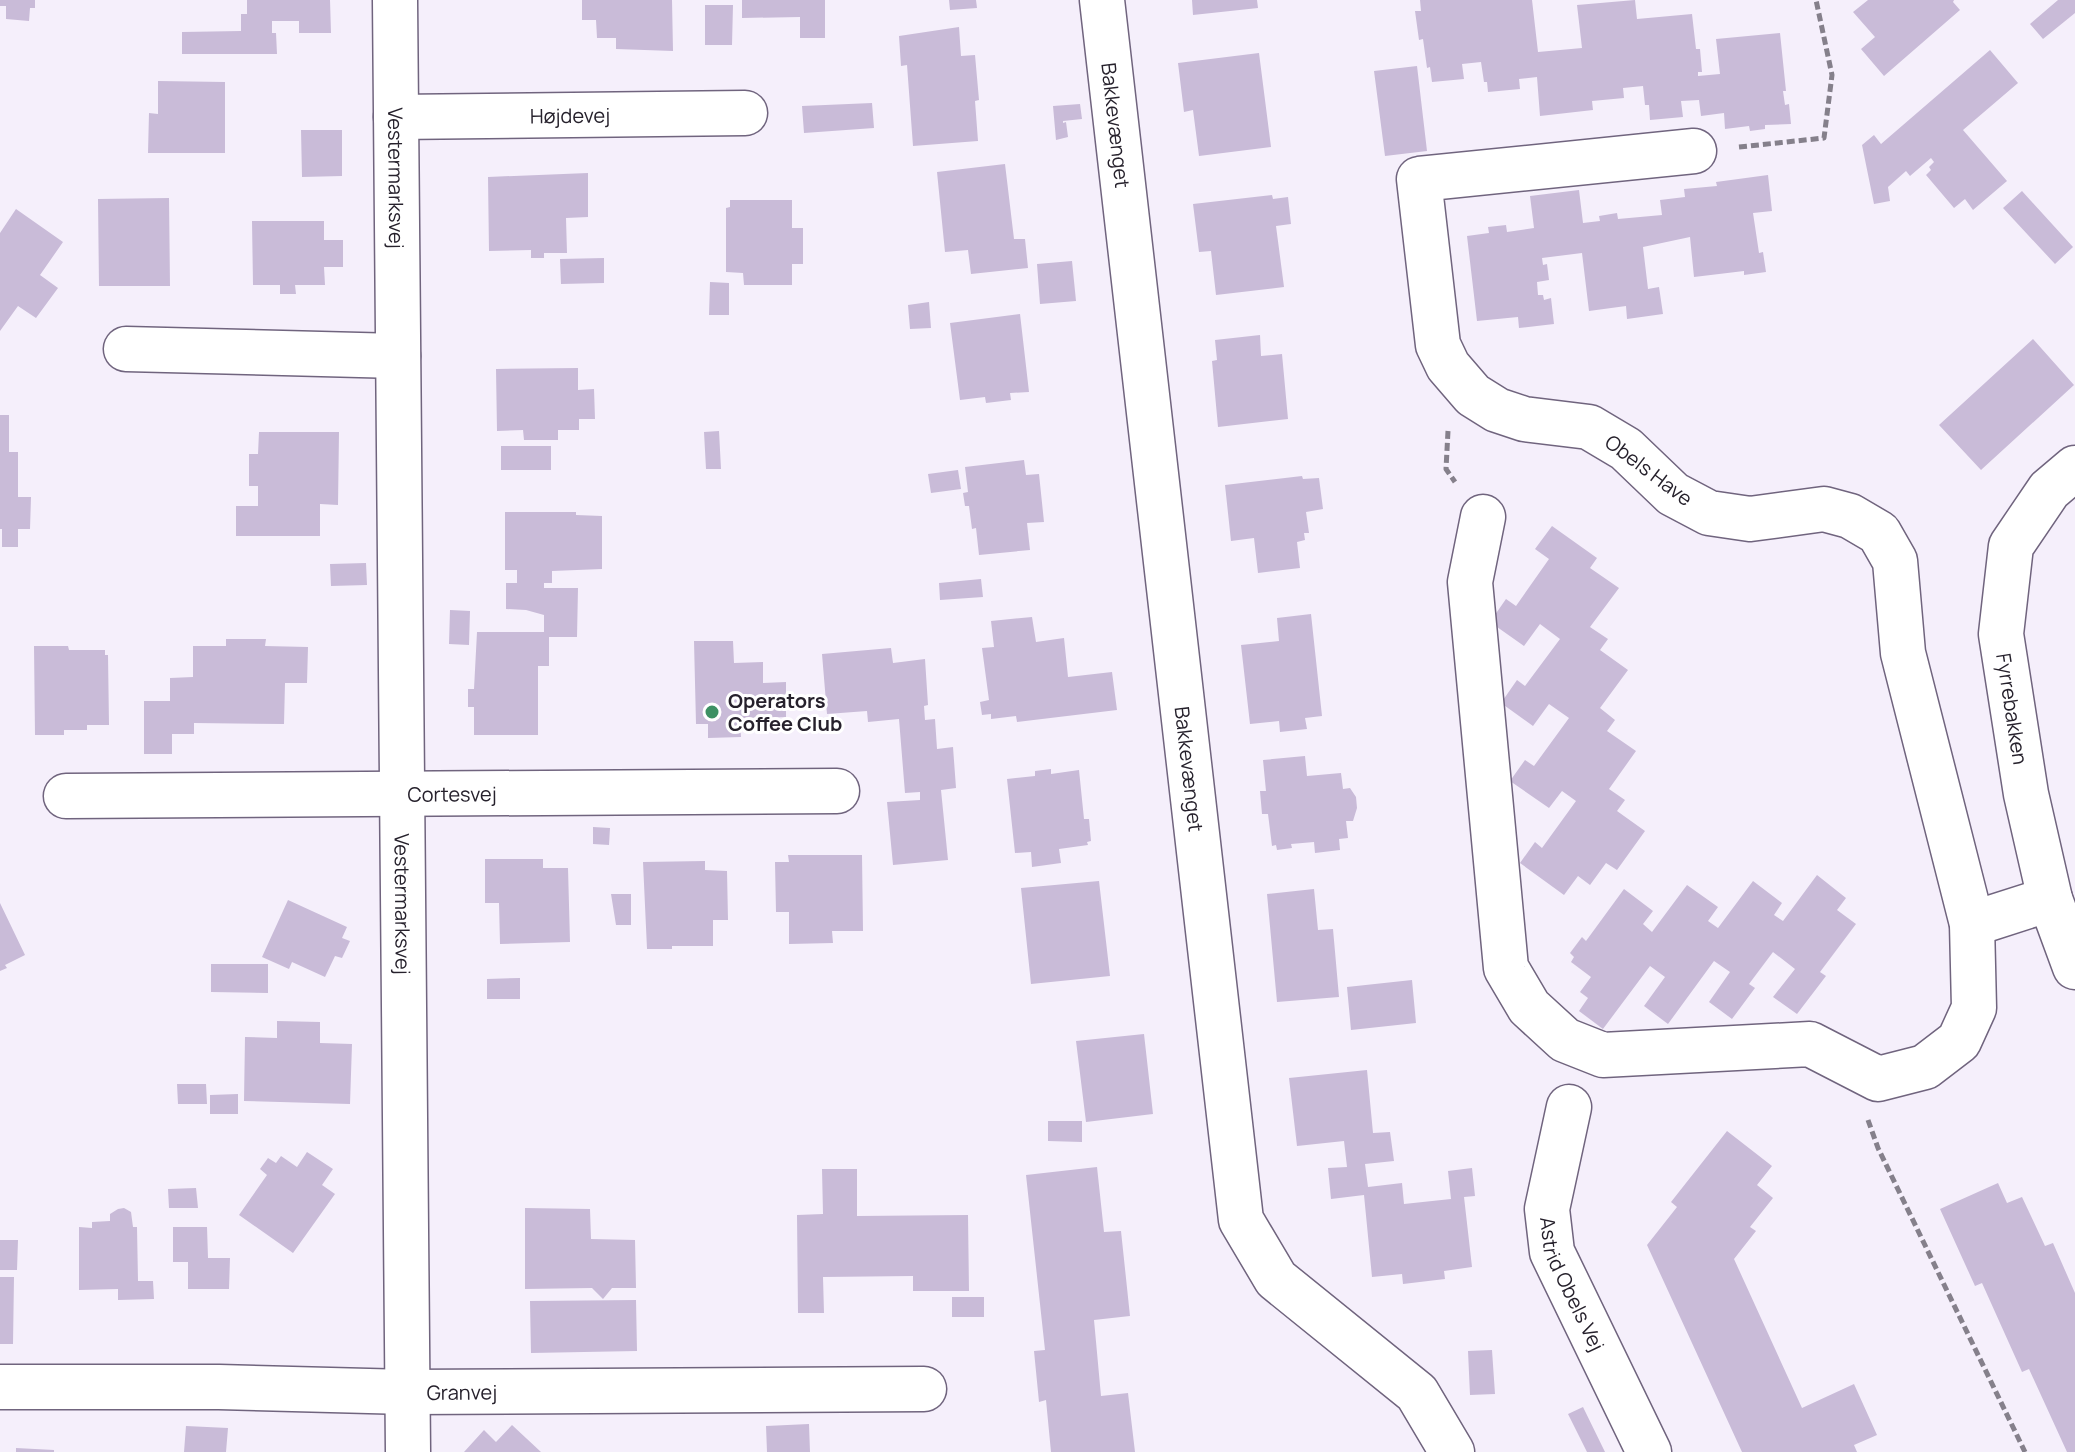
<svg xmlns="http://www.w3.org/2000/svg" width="2075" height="1452" font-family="Manrope,sans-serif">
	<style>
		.building { fill: #c9bbd8 }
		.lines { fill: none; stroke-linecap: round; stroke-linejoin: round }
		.minor-casing { stroke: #70647e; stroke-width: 47 }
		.path { stroke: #85808b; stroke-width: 5; stroke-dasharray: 8 4; stroke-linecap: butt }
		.minor { stroke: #fff; stroke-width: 44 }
		.poi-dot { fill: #3d9063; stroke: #fff; stroke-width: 3 }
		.labels { text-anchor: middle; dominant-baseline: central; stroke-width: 6; stroke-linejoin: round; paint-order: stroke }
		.street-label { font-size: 20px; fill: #26212c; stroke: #fff }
		.poi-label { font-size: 20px; font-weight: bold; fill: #26212c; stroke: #fff; text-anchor: start }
	</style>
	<rect width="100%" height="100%" fill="#f5effb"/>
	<path class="building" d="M0,0H35V8H30L29,21L6,19V6H0Z
		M247,0H330L331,33H299V21H272V33H276L277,54H182V32L241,31V14H247Z
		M582,0H672L673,51L616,49V38H597L596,20H582Z
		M742,0H825V38H800V17L742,18Z
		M949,0H976L977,8L950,10Z
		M1192,0H1257L1258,8L1193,15Z
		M1420,0H1532L1538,52L1582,48L1577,5L1635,0L1637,19L1692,14L1696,49H1700L1702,72H1698V76L1720,74L1716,39L1780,33L1786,91H1783L1785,105L1789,104L1791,124L1765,125V129L1750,131L1749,126L1725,129L1724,113L1701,116L1699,100L1681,101L1683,117L1650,120L1649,105H1645L1643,86L1623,88L1624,98L1592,101L1593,110L1540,116L1537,77L1519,79L1520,89L1488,92L1487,82H1484L1481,62L1462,64L1464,79L1432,82L1430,67L1427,68L1423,39L1419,40L1415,11H1421Z
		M1868,0H1954L1953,2L1960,10L1884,76L1861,49L1875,37L1853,12Z
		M2058,0H2075V13L2043,39L2030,24Z
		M705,5H733L732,45H705Z
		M959,27L961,56L975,55L979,100L975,101L978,141L913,146L907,65L901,66L899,36Z
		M1990,50L2018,83L1963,130L2007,181L1973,210L1965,199L1954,208L1926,175L1931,170L1929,167L1934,162L1931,158L1910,176L1906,171L1888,187L1890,201L1874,204L1862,145L1874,135L1881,144Z
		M1259,53L1271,147L1199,156L1193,110L1184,112L1178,63Z
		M1417,66L1427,151L1385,156L1374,71Z
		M158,81L225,82V153H148L149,113L158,114Z
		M872,103L874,128L804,133L802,106Z
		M1080,104L1082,119L1063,121V123L1066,122L1068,137L1056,140L1053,106Z
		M301,130H342V176L302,177Z
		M1005,164L1014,239H1025L1028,268L971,274L968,250L945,252L937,172Z
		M588,173V217L566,218L567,253H544V258H531V250L489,251L488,177Z
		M1768,175L1772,211L1753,213L1759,253L1763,252L1766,272L1744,275V271L1694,277L1690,237L1643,247L1648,289L1659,287L1663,314L1627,319L1626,306L1589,311L1582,253L1542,258L1543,265L1547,264L1549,280L1537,282L1538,295H1543L1544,300L1551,298L1554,324L1519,328L1518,317L1477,321L1467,236L1489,233L1488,227L1506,225L1507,232L1534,228L1530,196L1579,190L1583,223L1600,221L1599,216L1617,213L1618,219L1662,215L1660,200L1685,197L1684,189L1717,186L1716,182Z
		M2022,191L2073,247L2055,264L2003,208Z
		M1272,195L1273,199L1288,197L1291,224L1276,226L1284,287L1216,295L1211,251L1199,252L1193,204Z
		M169,198L170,286H99L98,199Z
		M730,200H792V228H803V264H792V285H744L743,273L726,272V208L730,207Z
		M16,209L63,242L40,275L58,288L36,318L18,306L0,331V233Z
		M252,221H324V240H343V267H324L325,285H295L296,294H280V285H253Z
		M604,258V283L561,284L560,259Z
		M1072,261L1076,301L1040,304L1037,264Z
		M710,282L729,283V315H709Z
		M929,302L931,328L910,329L908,305Z
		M1020,314L1029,392L1010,393L1011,400L986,403L985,397L960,400L950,323Z
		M1260,335L1261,356L1282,354L1288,419L1218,427L1212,361L1217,360L1215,340Z
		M2033,339L2074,385L1981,470L1939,425Z
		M578,368V390L594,389L595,419H579V430H558V440H524L523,430L497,431L496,369Z
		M0,415H9V452H18V497H31L30,529H18V547H2V529H0Z
		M719,431L721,469H706L704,432Z
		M259,432H339L338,505L320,504V536H236V506H258V486H249V454H258Z
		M501,446H551V470H501Z
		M1024,460L1026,475L1039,474L1044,522L1027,523L1030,550L979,555L976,528L972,529L969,506H965L963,493L968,492L965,467Z
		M958,470L961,489L931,493L928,474Z
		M1302,476L1303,479L1319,478L1323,509L1306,512L1309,533H1304L1305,540L1297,542L1300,568L1258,573L1254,538L1231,541L1225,485Z
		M505,512H576V515L602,516V569L552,571V583H544V588H578L577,637H549V666H538V735H474V707H468V689H474L477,632H544V615L526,610L506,609V583H517V570H505Z
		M1552,526L1597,558L1590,568L1619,588L1590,627L1608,639L1600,650L1628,670L1600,708L1615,720L1607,731L1636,751L1609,789L1625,800L1617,811L1645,831L1617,870L1606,863L1590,885L1578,876L1564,895L1520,863L1535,842L1542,848L1576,801L1562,791L1549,808L1510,781L1525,760L1534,766L1569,718L1549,704L1533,726L1501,703L1517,680L1525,686L1560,639L1540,624L1524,646L1490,622L1506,599L1516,606L1549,559L1535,549Z
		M366,563L367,585L331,586L330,564Z
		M981,579L983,597L940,600L939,583Z
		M450,610L470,611L469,645L449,644Z
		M1311,614L1322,716L1305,718L1307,729L1280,732L1279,721L1250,724L1241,645L1279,641L1277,618Z
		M1032,617L1036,642L1064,638L1068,677L1112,672L1117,710L1017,722L1016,716L991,719V714L982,715L980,702L989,700L982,648L994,647L991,621Z
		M226,639H266L265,646L308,647L307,683H285L284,724L194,723V734H172V754H144V701H170V678L193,677V646H226Z
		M694,641H733L734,663L763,662V683L786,682V717L764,718V723H740L741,737L708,738V724H696Z
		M34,646H68L69,650H105V655H108L109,725H87V730H64V735H35Z
		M891,648L893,663L925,659L928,705L924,706L925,720L935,719L937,749L953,747L956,788L941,790L948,860L893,865L887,802L920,800V792L905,793L899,719L868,722L867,711L827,714L822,654Z
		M1305,756L1307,776L1341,773L1343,789L1350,788L1356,797L1357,808L1353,821H1346L1348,838L1339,839L1340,850L1315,853L1314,842L1291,844L1292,848L1277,850L1276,845L1272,846L1268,814H1262L1260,791H1266L1263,760Z
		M1051,769V774L1079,770L1084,819H1089L1091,841L1087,842L1088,845L1059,849L1061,863L1032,867L1031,852L1015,853L1007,779L1035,776V771Z
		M593,827L610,828L609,845L593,844Z
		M788,855H862L863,931H832L833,943L789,944V912H776L775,862H789Z
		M485,859H543V868H568L570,942L500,944L499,903H485Z
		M705,861V870L727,871L728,920H713V946H672V949H647L643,862Z
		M1817,875L1846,898L1837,910L1856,924L1820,972L1826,976L1797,1014L1773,997L1795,969L1773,952L1749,984L1755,988L1732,1019L1709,1002L1730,972L1714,961L1668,1024L1644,1006L1665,977L1650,966L1603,1029L1579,1011L1588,998L1580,992L1591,977L1571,962L1574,957L1570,953L1582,937L1586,941L1624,889L1653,911L1643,924L1652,932L1687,885L1718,907L1708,921L1718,928L1753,881L1782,903L1774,915L1783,921Z
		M1099,881L1110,976L1031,984L1021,888Z
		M1314,889L1318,930L1333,929L1339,997L1277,1002L1267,894Z
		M611,894H631V925H616Z
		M288,900L347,927L342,938L350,941L342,958L335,956L325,977L292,962L289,969L262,957Z
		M0,903L25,955L5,965L7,968L0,971Z
		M211,964H268V993L211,992Z
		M520,978V999H487V979Z
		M1412,980L1416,1023L1351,1030L1347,987Z
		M277,1021L320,1022V1043L352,1044L350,1104L244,1101L245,1037L277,1038Z
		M1144,1034L1153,1114L1086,1122L1076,1041Z
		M1367,1070L1373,1133L1390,1132L1394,1161L1365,1164L1368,1187L1402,1183L1404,1204L1451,1199L1448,1171L1472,1168L1475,1196L1464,1197L1472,1267L1444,1271L1445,1279L1403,1284L1402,1274L1372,1277L1364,1195L1331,1199L1328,1168L1347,1167L1344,1141L1297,1146L1289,1078Z
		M177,1084H206L207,1104H178Z
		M238,1094V1114H210V1095Z
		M1048,1121H1082V1142L1048,1141Z
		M1727,1131L1772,1166L1757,1185L1773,1198L1750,1227L1756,1231L1734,1259L1802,1408L1854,1384L1877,1435L1854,1445L1857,1452H1742L1647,1245L1677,1207L1671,1202Z
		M307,1152L333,1169L322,1185L335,1194L293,1253L239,1215L267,1175L260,1169L268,1158L276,1163L281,1156L297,1167Z
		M1097,1167L1104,1232L1121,1231L1130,1316L1094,1320L1101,1396L1128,1393L1135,1452H1051L1046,1400L1039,1402L1034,1351L1045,1350L1026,1175Z
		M822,1169H857V1216L968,1215L969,1291H913V1276L823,1277L824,1313H798L797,1215L823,1214Z
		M1998,1183L2007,1203L2022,1197L2045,1246L2053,1243L2075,1293V1452H2067L2029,1369L2022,1372L1982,1283L1975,1286L1940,1209Z
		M196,1188L198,1208H169L168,1189Z
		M124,1208L131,1212L133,1227H137L138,1281H153L154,1299L118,1300V1289L79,1290V1227L92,1228V1222L110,1221V1214L118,1209Z
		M525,1208L590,1209L591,1239L635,1240L636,1288H612L603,1299L592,1288L525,1289Z
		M173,1227H207L208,1258H230L229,1289H188V1262H173Z
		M0,1240H18L17,1270H0Z
		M0,1277H14L13,1344H0Z
		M952,1297H984V1317H952Z
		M636,1300L637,1351L531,1353L530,1301Z
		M1492,1350L1495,1394L1470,1395L1468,1351Z
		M1583,1407L1605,1452H1587L1568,1414Z
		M809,1424L810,1452H767L766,1426Z
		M512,1425L541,1452H464L484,1430L496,1442Z
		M186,1426L228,1428L226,1452H184Z
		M16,1448L54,1450V1452H16Z"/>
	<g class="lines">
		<g class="minor-casing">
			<g id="minor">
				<path id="s1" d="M395,0L408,1452"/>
				<path id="s2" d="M1102,0L1241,1220L1276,1279L1417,1393L1452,1452"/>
				<path id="s3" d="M396,117L745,113"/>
				<path d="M126,349L398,356"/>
				<path id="s4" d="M2075,468L2049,490L2011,546L2001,634L2026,794L2050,899L2075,967"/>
				<path d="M1483,517L1470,582L1506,968L1529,1007L1565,1040L1603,1055L1810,1044L1878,1079L1925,1067L1959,1041L1974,1008L1972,924L1903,653L1895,561L1879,533L1850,516L1824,509L1750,519L1709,513L1673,494L1626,449L1589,427L1524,419L1497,410L1473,395L1448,366L1438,345L1419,179L1694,151"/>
				<path id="s5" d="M66,796L837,791"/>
				<path d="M1972,924L2050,899"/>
				<path id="s6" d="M1569,1107L1547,1209L1552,1252L1649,1452"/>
				<path id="s7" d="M0,1387H219L407,1392L924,1389"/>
			</g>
		</g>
		<path class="path" d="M1739,147L1824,138L1832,75L1816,0
			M1448,431L1446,469L1455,482
			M1868,1120L1878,1148L2025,1452"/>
		<use href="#minor" class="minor"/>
	</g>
	<circle class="poi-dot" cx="712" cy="712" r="8"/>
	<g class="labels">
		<g class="street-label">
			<text stroke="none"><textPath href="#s3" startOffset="174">Højdevej</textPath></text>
			<text stroke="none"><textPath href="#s2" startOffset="126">Bakkevænget</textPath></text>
			<text stroke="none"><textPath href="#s1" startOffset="178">Vestermarksvej</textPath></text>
			<text transform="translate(1649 470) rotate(37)">Obels Have</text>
			<text stroke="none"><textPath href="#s4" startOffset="266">Fyrrebakken</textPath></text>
			<text stroke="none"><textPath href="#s2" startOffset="774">Bakkevænget</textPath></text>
			<text stroke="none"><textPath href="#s5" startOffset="386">Cortesvej</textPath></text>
			<text stroke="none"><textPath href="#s1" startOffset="904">Vestermarksvej</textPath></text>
			<text stroke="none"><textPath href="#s6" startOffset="184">Astrid Obels Vej</textPath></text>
			<text stroke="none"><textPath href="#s7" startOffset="462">Granvej</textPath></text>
		</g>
		<g class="poi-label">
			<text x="728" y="700">Operators<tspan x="728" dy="23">Coffee Club</tspan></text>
		</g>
	</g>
</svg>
